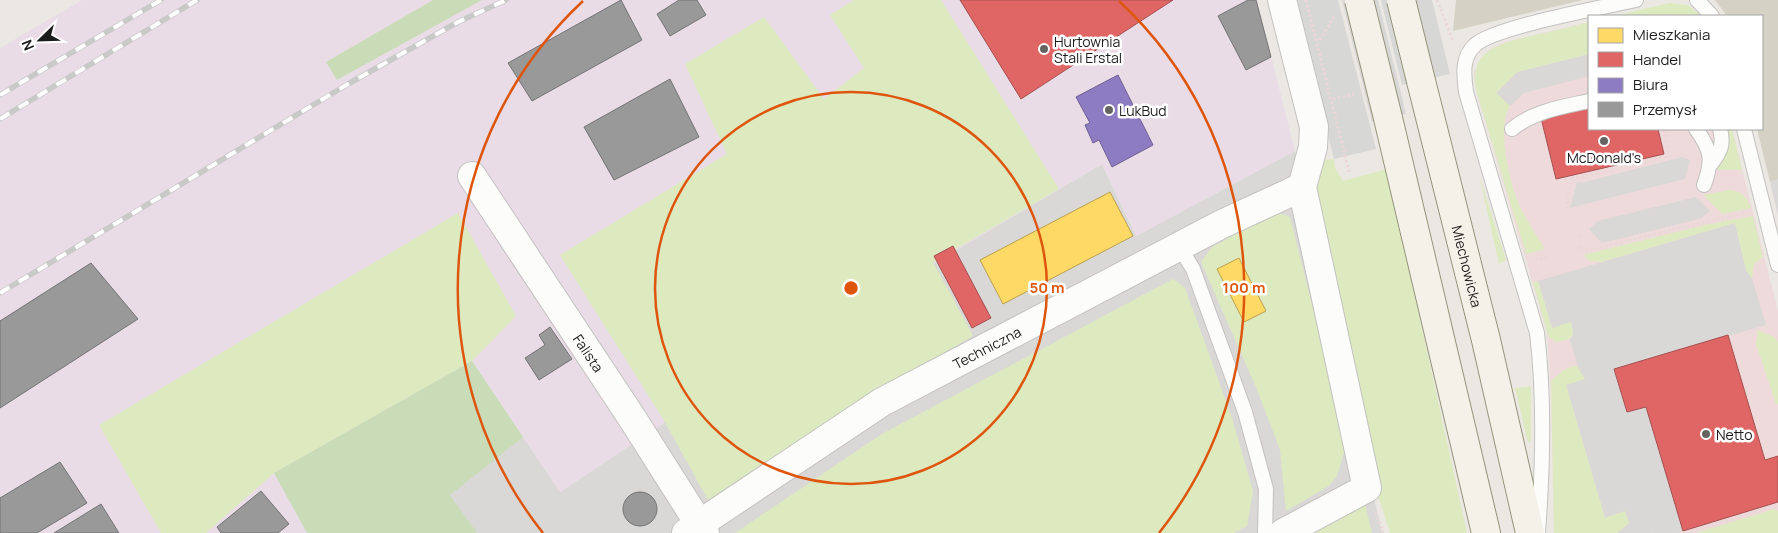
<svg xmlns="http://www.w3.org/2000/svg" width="1778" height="533" font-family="Manrope,sans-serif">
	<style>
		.residential { fill: #dad8d6 }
		.commercial { fill: #eedada }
		.industrial { fill: #e9dce6 }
		.religious { fill: #d9d8d6 }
		.construction { fill: #d5d2c5 }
		.grass { fill: #ddeac0 }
		.forest { fill: #c9dbb7 }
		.pier { fill: #d7d7d5 }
		.homes { fill: #ffd966; stroke: #bba050 }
		.shops { fill: #e06666; stroke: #a55050 }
		.offices { fill: #8e7cc3; stroke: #6c5f91 }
		.industry { fill: #999; stroke: #747474 }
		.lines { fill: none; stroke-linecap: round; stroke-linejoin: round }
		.lane-casing { stroke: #c3c2c0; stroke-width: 16 }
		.street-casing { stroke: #c3c2c0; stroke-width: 30 }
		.secondary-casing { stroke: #96947c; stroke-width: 30 }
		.path { stroke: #ebd7d7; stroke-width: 3; stroke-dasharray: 2.5 2.5; stroke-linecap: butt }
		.lane { stroke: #fcfcfb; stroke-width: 14 }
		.street { stroke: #fcfcfb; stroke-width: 28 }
		.secondary { stroke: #f3f1e8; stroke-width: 28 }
		.rail-casing { stroke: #c9c9c8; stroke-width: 5.5 }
		.rail { stroke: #fff; stroke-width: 4; stroke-dasharray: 11; stroke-linecap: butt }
		.secondary-bridge-casing { stroke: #96947c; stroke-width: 30; stroke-linecap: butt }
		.path-bridge { stroke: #ebd7d7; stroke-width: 3; stroke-dasharray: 2.5 2.5; stroke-linecap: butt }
		.secondary-bridge { stroke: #f3f1e8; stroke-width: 28 }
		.ring { fill: none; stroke: #de560d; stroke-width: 2.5 }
		.poi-dot { fill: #646362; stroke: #fff; stroke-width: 2 }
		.labels { text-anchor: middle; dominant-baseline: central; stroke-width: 5; stroke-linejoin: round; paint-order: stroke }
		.poi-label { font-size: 14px; fill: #1c1c1c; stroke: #fff; text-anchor: start }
		.street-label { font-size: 14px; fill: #1c1c1c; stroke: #fff }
		.centre { fill: #de560d; stroke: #fff; stroke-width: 2.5 }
		.ring-label { font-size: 15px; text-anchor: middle; font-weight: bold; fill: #de560d; stroke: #fff; stroke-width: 5; stroke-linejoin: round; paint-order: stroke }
	</style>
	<rect width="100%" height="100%" fill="#ebe8e4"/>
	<path class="residential" d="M1295,151L1382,533H307L472,361L560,492L665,422L1102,164L1136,236Z
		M1778,179V216L1770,182Z"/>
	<path class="commercial" d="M1589,22V129H1732L1778,311V533H1554L1551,393L1547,332L1476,90L1474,73L1486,52L1502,43Z"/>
	<path class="industrial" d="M82,0H433L326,62L337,80L482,0H1257L1295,151L1136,236L1102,164L665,422L560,492L472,361L275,474L307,533H0V48Z"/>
	<path class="religious" d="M1589,54V76L1524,93L1510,106L1496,93L1517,72Z
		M1682,157L1690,160L1685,179L1570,208L1577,182L1581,183Z
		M1696,197L1710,211L1702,218L1602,243L1589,229L1598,221Z
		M1735,223L1746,270L1752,278L1766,325L1614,369L1627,412L1646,407L1683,531L1678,533H1617L1629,523L1625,511L1605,518L1566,385L1578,367L1570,340L1573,334L1571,322L1552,328L1538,281Z"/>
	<path class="construction" d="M1456,0H1583L1453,31Z
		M1715,0H1778V179L1770,182L1757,129H1762V16H1727Z"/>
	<path class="grass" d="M854,0H941L1059,189L933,262L973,336L840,413L708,500L665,422L560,255L727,154L685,64L764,17L824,99L864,68L830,15Z
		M1669,3L1688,5L1701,16H1671L1669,14L1660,16H1615Z
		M1589,22V54L1517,72L1496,93L1510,106C1496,128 1510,182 1519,205C1526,220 1536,234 1545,249L1526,254L1476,90C1468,48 1504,42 1536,35C1553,31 1571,27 1589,22Z
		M1727,129H1732L1742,170H1718V168C1727,156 1732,144 1727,129Z
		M1334,159L1335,168L1343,181L1387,169L1467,533H1390L1376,490L1312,212L1320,160Z
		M1479,174L1506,260L1499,264Z
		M1728,190C1741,190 1747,197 1751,208L1722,214L1704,195Z
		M1277,212L1290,217L1347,443L1337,476L1329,486L1286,511L1280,450L1256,387L1201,262L1212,247Z
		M458,213L516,316L472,361L274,473L206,533H161L99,425Z
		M1753,216L1763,257L1754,264L1752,278L1746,270L1735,223L1601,262L1590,261L1583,255L1709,224Z
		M1173,279L1185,288L1232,418L1253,491L1247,526L1234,533H735L882,434Z
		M1538,281L1552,328L1571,322L1573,334L1570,339L1556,342L1549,338L1533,282Z
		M1758,330L1774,337L1778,342V404H1776L1756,344Z
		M1576,365L1585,379L1566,385L1605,518L1625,511L1629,523L1617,533H1554L1551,381L1565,369Z
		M1531,386V441L1528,443L1515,388Z
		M1365,504L1372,533H1315Z
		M1774,509L1778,511V533H1696Z"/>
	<path class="forest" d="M433,0H482L337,80L326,62Z
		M472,361L523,437L450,495L477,533H307L274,473Z"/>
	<path class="pier" d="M1294,0H1338L1376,149L1334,159Z
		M1342,0H1378L1406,114L1372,122Z
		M1381,0H1432L1450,74L1402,85Z"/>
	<path class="homes" d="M1110,192L1133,236L1003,304L980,260Z
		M1239,258L1266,311L1244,322L1217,269Z"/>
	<path class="shops" d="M960,0H1173L1021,99Z
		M1589,107V129H1658L1664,154L1556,179L1541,118Z
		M953,246L991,318L972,328L934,256Z
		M1728,335L1765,460L1778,456V502L1683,531L1646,407L1627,412L1614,369Z"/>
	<path class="offices" d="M1118,75L1153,145L1112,167L1099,140L1093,143L1085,125L1090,123L1076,97Z"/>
	<path class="industry" d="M621,0L642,40L532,101L508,63Z
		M679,0H697L706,15L670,36L657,14Z
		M1248,0H1256L1271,57L1246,70L1218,16Z
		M670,79L699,137L614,180L584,127Z
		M91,263L138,319L0,408V321Z
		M550,327L572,359L539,380L525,358L545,345L539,335Z
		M60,462L87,503L37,533H0V498Z
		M261,491L289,524L278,533H221L217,527Z
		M623 509a17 17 0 1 1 34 0a17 17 0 1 1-34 0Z
		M101,504L119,533H54Z"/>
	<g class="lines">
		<g class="lane-casing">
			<path id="lane" d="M1697,0L1712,16
				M1512,129C1534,111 1562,107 1589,101
				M1696,129C1712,151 1713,160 1704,185
				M1744,129L1778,265
				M1711,164C1721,151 1724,144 1720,129
				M1179,246L1193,269L1245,412L1266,489L1265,533
				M1538,532C1543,466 1545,399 1537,333L1466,92C1464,75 1461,58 1475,45C1494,27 1605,7 1636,0"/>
		</g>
		<g class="street-casing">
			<g id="street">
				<path d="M1282,0L1314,127L1313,147L1302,187L1367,488L1283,533"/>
				<path id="s1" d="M472,176L632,418L705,533"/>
				<path id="s2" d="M686,533L882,402L1222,224L1302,187"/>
			</g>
		</g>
		<g class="secondary-casing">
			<g id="secondary">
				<path id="s3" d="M1421,81L1486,340L1530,533"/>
				<path d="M1388,118L1486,533"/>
			</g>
		</g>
		<path class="path" d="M1437,0L1453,41
			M1320,40L1335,15
			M1333,99L1354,94
			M1566,209L1572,179L1670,156L1664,129
			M1579,235L1581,246
			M1578,247L1581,246L1585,251L1744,213
			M1535,260L1549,256
			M1376,512L1383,533
			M1651,533H1652
			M1687,533L1774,507L1778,509"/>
		<use href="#lane" class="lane"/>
		<use href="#street" class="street"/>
		<use href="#secondary" class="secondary"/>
		<g class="rail-casing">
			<path id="rail" d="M0,95L161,0
				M0,119L197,0
				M0,293L348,84L458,22L506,0"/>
		</g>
		<use href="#rail" class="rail"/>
		<g class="secondary-bridge-casing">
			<path id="secondary-bridge" d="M1359,0L1388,118
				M1401,0L1421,81"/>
		</g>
		<path class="path-bridge" d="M1306,0L1349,172"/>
		<use href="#secondary-bridge" class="secondary-bridge"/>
	</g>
	<g class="ring">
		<circle cx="851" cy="288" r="196"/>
		<path d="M543 533A393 393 0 0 1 583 1M1119 1A393 393 0 0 1 1159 533"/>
	</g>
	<g class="poi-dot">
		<circle cx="1044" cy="49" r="5"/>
		<circle cx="1109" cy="110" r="5"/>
		<circle cx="1604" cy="141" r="5"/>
		<circle cx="1706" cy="434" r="5"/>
	</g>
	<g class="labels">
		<g class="poi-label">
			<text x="1054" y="41">Hurtownia<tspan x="1054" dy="16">Stali Erstal</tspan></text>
			<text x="1119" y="110">LukBud</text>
			<text x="1604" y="157" text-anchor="middle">McDonald's</text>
			<text x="1716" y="434">Netto</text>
		</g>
		<g class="street-label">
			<text stroke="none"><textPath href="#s3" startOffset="191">Miechowicka</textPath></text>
			<text stroke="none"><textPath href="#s2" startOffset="354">Techniczna</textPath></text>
			<text stroke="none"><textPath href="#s1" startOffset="212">Falista</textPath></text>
		</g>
	</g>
	<circle cx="851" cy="288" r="8" class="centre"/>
	<g class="ring-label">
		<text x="1047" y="293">50 m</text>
		<text x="1244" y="293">100 m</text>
	</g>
	<rect x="1588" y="15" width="175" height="115" fill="#ffffff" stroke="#a4a4a4"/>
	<rect x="1598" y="28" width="25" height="15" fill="#ffd966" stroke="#a4a4a4"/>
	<text x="1633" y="40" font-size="15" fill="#1c1c1c">Mieszkania</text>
	<rect x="1598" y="52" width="25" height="15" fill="#e06666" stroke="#a4a4a4"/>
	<text x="1633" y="65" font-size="15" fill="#1c1c1c">Handel</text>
	<rect x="1598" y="78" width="25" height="15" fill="#8e7cc3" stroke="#a4a4a4"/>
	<text x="1633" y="90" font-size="15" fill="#1c1c1c">Biura</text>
	<rect x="1598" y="102" width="25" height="15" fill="#999999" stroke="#a4a4a4"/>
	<text x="1633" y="115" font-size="15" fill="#1c1c1c">Przemysł</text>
	<g transform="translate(40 40) rotate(247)" stroke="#ffffff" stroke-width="4" paint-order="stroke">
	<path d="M0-4L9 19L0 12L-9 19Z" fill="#1c1c1c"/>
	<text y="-8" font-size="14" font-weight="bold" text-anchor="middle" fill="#1c1c1c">N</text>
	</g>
</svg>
